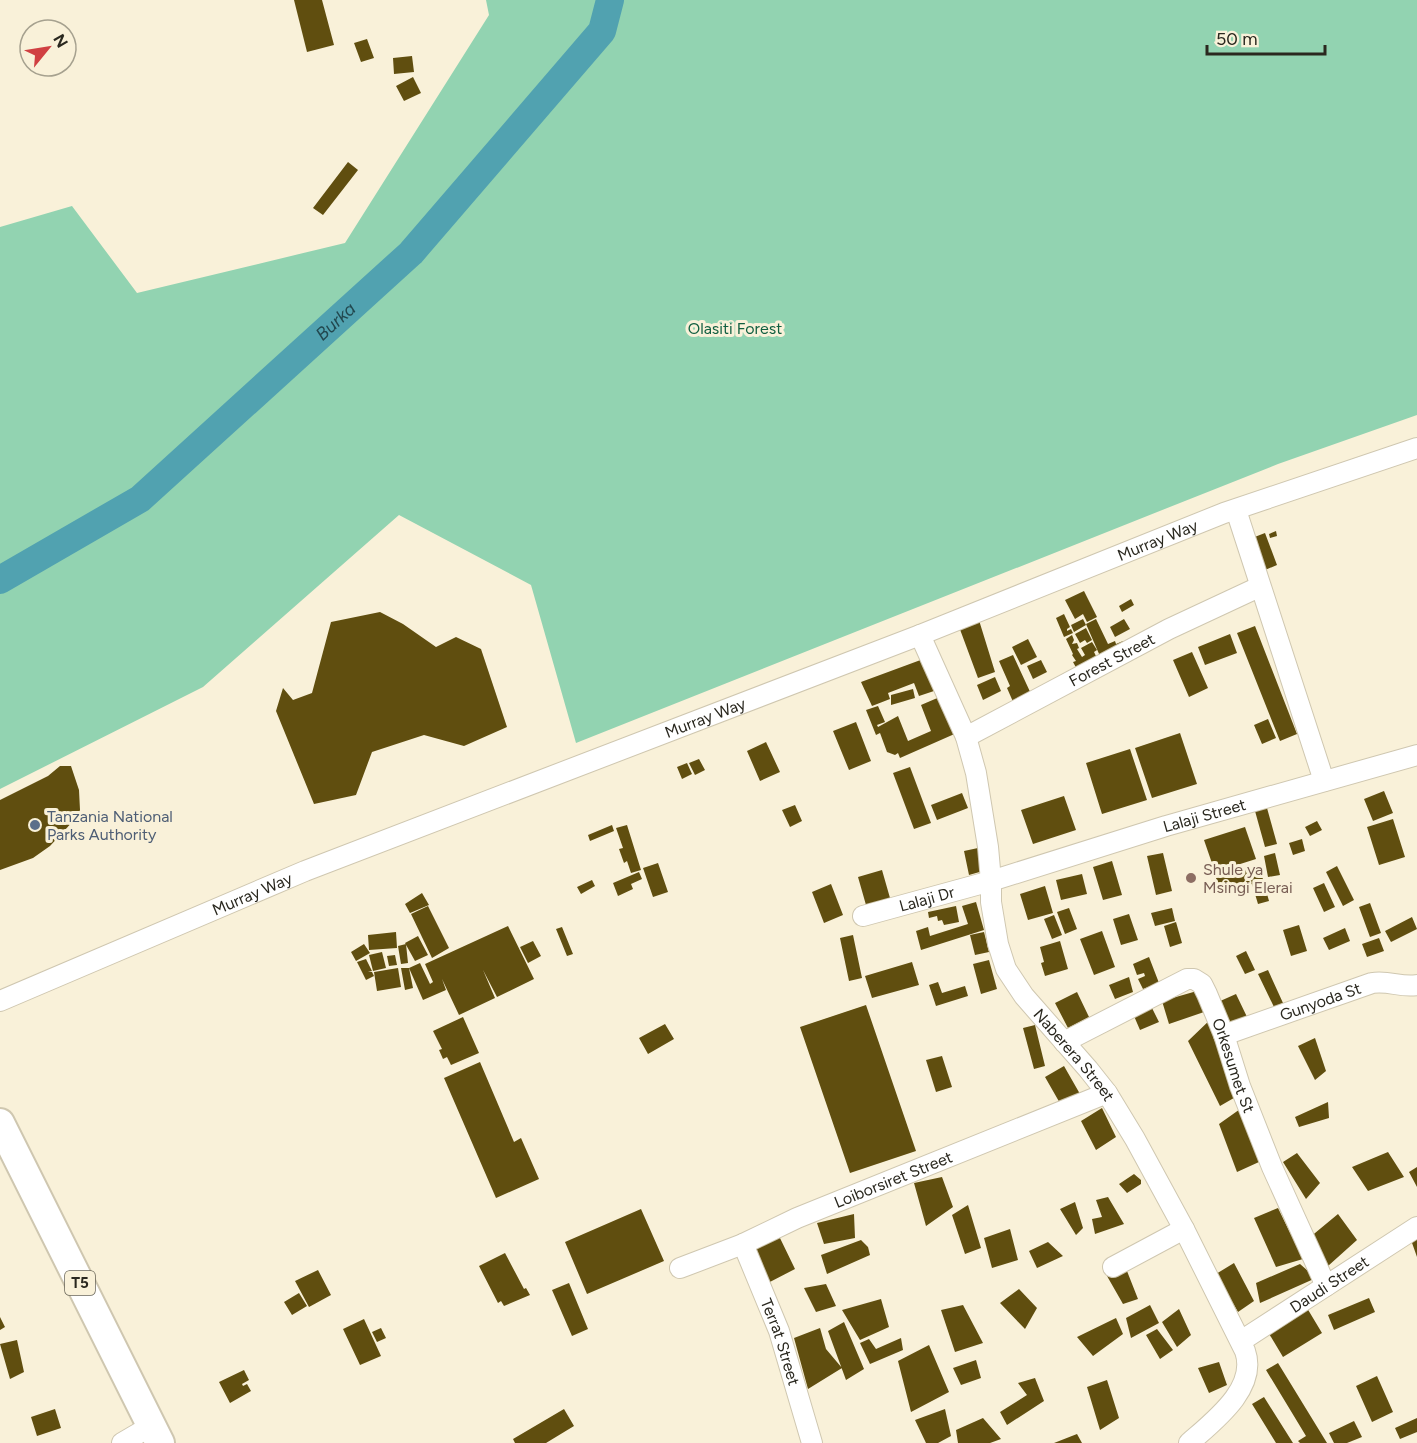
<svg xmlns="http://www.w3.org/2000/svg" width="1417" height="1443" font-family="Figtree,sans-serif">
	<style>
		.forest { fill: #92d3b1 }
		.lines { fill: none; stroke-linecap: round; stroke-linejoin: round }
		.river { stroke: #51a2b0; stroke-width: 28 }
		.building { fill: #604e0f }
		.minor-casing { stroke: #cfc7b0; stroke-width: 22 }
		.highway-casing { stroke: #cfc7b0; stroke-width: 32 }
		.minor { stroke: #fff; stroke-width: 20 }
		.highway { stroke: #fff; stroke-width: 28 }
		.service-dot { fill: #5c6f8a; stroke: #f9f1d9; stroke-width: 2 }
		.education-dot { fill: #8d6e63; stroke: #f9f1d9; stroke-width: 2 }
		.labels { text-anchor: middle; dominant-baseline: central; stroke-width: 6; stroke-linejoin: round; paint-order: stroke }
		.shield { fill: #f9f1d9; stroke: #686457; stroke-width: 1.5 }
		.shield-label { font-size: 15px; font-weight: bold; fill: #2a281f }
		.park-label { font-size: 16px; fill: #105f40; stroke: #f9f1d9 }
		.street-label { font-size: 16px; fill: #2a281f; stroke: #f9f1d9 }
		.service-label { font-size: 16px; fill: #4e5e75; stroke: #f9f1d9; text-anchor: start }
		.education-label { font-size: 16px; fill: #785e54; stroke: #f9f1d9; text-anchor: start }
		.water-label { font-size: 18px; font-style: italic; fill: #22484f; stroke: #f9f1d9 }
	</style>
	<rect width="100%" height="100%" fill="#f9f1d9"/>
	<path class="forest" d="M486,0H1417V415L1278,464L576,743L531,585L399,515L203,687L0,789V227L72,206L137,293L345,243L489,15Z"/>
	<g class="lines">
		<path class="river" id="s1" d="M0,580L140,499L411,253L602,31L610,0"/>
	</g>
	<path class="building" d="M294,0H322L334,45L307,52Z
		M367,39L374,58L361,62L354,43Z
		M412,56L414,72L394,74L393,58Z
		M413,77L421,93L404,101L396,86Z
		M348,162L358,170L323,215L313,208Z
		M1276,531L1277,536L1270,538L1269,534Z
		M1265,533L1277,565L1265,570L1252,538Z
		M1084,591L1097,617L1087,622L1083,614L1075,619L1065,600Z
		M1131,599L1134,605L1122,612L1119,606Z
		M380,612L403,624L436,647L456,637L481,649L507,727L464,746L424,735L372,752L356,795L314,804L276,711L283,688L293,700L312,693L331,622Z
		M1064,614L1070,627L1067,629V631L1071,629L1073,633L1064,637L1056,618Z
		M978,617L995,672L978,678L958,624Z
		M1083,619L1086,625L1074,632L1071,625Z
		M1096,619L1108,644L1115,641L1116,644L1123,641L1128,650L1103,663L1086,624Z
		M1124,619L1130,629L1115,637L1110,627Z
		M1255,626L1297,734L1280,741L1237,633Z
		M1086,628L1092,640L1087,643L1085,640L1080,643L1075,634Z
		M1230,634L1237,653L1205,665L1198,647Z
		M1072,635L1074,640L1072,644L1077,643L1079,648L1077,649L1082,657L1085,655L1081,648L1092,642L1097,650L1094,652L1099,662L1079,673L1073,662L1076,661L1072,655L1073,654L1066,639Z
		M1028,639L1037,657L1021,665L1012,647Z
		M1192,652L1208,688L1189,697L1173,660Z
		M1013,655L1032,696L1014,704L1007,688L1010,686L999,661Z
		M926,658L937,690L919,696L914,683L888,693L890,699L872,706L861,682Z
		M1041,660L1047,672L1033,679L1027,666Z
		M995,677L1001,691L983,700L977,685Z
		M913,689L915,698L891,705V695Z
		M942,696L959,732L900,758L898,753L895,755L887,752L880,733L876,735L866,710L878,706L885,722L877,725L878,727L898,716L908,741L931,731L921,705Z
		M1268,719L1276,738L1262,744L1254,725Z
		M856,722L871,761L849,770L833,731Z
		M1180,733L1197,784L1152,798L1135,748Z
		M766,742L780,772L760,781L747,751Z
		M1130,749L1147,800L1102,814L1086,763Z
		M699,759L705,770L695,775L689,763Z
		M687,763L692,774L682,779L677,767Z
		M60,766H71L79,790L80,810L77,817L50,846L33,858L0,870V800L48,776Z
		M910,767L931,823L914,829L893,773Z
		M1384,791L1393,813L1373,821L1364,799Z
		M962,793L968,808L937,820L931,805Z
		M1064,796L1076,830L1033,844L1021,810Z
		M795,805L802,821L790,827L782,810Z
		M1267,808L1277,844L1265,847L1255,811Z
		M1393,819L1405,857L1379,865L1367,827Z
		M1317,821L1322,830L1310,836L1305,827Z
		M612,825L614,831L590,841L588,835Z
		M627,825L641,870L631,873L627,861L624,863L619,849L623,848L616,828Z
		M1245,827L1256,859L1215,872L1204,840Z
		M1302,839L1305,851L1293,855L1289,843Z
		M978,848L983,871L969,875L964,851Z
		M1163,853L1172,891L1156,895L1147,856Z
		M1275,853L1280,875L1268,877L1264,856Z
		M1112,861L1122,895L1103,900L1093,867Z
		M658,863L668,892L653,897L643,868Z
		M1259,865L1269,901L1258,904L1252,884L1221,893L1216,878Z
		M1337,866L1354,900L1343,906L1326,872Z
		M882,870L890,898L866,905L858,877Z
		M639,872L642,879L631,884L633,889L618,896L613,883Z
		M1082,874L1087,894L1061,900L1056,880Z
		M592,880L595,886L581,894L577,887Z
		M1324,883L1335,907L1324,912L1313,888Z
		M831,884L843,915L824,923L812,892Z
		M1045,886L1053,913L1028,920L1020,894Z
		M422,893L429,905L410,913L405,904Z
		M976,902L984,930L921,950L916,931L928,927L930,936L968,924L962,906Z
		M1370,903L1381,933L1370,937L1359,907Z
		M428,906L449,948L432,958L411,914Z
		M956,906L959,922L944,925L942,920L938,921L937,916L929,918L928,912Z
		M1069,908L1077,929L1065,934L1057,912Z
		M1172,908L1175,921L1155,926L1151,913Z
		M1129,914L1138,940L1121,945L1113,919Z
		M1054,915L1062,935L1052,939L1044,919Z
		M1412,917L1417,929L1391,942L1385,931Z
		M1176,922L1182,943L1170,947L1164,926Z
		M1299,925L1307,951L1291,956L1283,930Z
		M508,926L534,979L497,997L483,970L495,998L459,1015L442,979L446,990L423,1000L409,968L413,988L405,990L401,968H409L420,963L430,984L433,982L425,964Z
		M562,927L573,954L567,956L556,929Z
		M1345,928L1350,941L1329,950L1323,938Z
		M1102,931L1115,967L1094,975L1080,939Z
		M396,932L397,948L369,950L368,935Z
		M984,932L989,952L975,955L970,935Z
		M853,935L862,978L849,981L840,938Z
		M418,936L428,955L415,961L405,943Z
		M1379,938L1384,951L1367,957L1362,944Z
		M533,941L541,956L528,963L520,947Z
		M1060,941L1068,969L1045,976L1041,963L1044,962L1040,947Z
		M364,944L370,953L356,961L351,952Z
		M406,944L408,963L401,964L398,946Z
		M1246,951L1255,970L1245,974L1236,956Z
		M382,952L386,968L373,971L369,955Z
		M395,955L397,965L389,966L387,956Z
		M1149,957L1159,983L1143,989L1138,979L1145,976L1144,973L1137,975L1133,964Z
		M366,959L372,971L368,972H372L374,976L366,980L357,962Z
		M989,960L997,989L981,994L973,964Z
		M912,962L919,985L872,998L865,976Z
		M398,968L401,987L377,991L374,972Z
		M1268,970L1283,1003L1274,1007L1258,974Z
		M1129,977L1133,992L1115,999L1109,985Z
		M938,982L942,993L965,986L968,996L936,1006L929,985Z
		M1197,991L1207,1011L1169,1024L1162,1001Z
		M1077,992L1089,1017L1068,1028L1055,1003Z
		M1236,994L1248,1019L1230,1027L1218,1002Z
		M866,1005L916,1151L850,1173L800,1027Z
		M1152,1008L1159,1022L1140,1030L1134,1016Z
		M463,1017L479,1053L451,1065L447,1057L443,1059L439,1050L442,1049L433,1031Z
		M1213,1017L1239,1095L1220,1106L1188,1041Z
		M665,1024L674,1039L648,1054L639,1038Z
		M1035,1025L1045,1066L1034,1069L1023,1028Z
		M1315,1038L1326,1071L1315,1080L1298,1046Z
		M942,1056L952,1087L936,1092L926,1060Z
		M480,1062L514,1142L521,1138L539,1179L496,1198L444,1078Z
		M1064,1066L1080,1094L1061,1105L1045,1077Z
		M1328,1102L1329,1118L1299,1127L1295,1117Z
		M1243,1107L1259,1162L1237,1172L1219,1124Z
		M1102,1108L1116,1137L1096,1150L1081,1121Z
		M1388,1152L1404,1177L1368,1191L1352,1167Z
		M1297,1153L1320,1183L1306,1199L1283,1162Z
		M1417,1167V1187L1409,1172Z
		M1134,1174L1141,1180V1184L1127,1193L1119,1184Z
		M942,1177L953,1207L926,1226L914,1183Z
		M1108,1197L1124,1224L1095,1234L1092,1219L1102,1217L1096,1200Z
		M1075,1202L1083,1228L1076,1235L1060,1209Z
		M968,1205L981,1248L965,1254L952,1215Z
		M1278,1208L1303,1259L1276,1267L1254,1218Z
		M641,1209L664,1261L587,1294L565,1242Z
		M854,1214L855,1238L824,1244L817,1223Z
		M1338,1214L1357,1240L1328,1266L1309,1238Z
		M1010,1229L1018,1260L992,1268L984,1238Z
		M779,1236L795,1269L766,1284L752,1250Z
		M1417,1237V1257L1411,1240Z
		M861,1240L868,1247L870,1255L827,1274L821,1255Z
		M1048,1242L1063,1256L1037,1268L1029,1251Z
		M505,1253L524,1289L526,1288L530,1295L504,1306L501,1301L498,1303L479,1266Z
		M1234,1263L1254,1301L1238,1312L1216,1274Z
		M1300,1264L1316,1278L1260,1303L1256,1283Z
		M1125,1266L1138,1299L1123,1304L1107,1276Z
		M318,1270L331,1295L309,1307L295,1281Z
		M569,1283L588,1329L572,1336L552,1290Z
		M826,1284L836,1306L816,1312L804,1288Z
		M1019,1289L1037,1308L1025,1329L1000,1303Z
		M299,1293L307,1306L292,1315L284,1302Z
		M1369,1298L1375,1312L1334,1330L1328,1315Z
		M881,1299L889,1327L860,1340L842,1310Z
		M963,1305L983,1343L955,1352L941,1310Z
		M1150,1305L1159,1323L1131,1338L1126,1318Z
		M1307,1308L1322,1333L1283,1357L1268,1332Z
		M1179,1309L1191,1335L1177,1347L1162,1322Z
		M0,1317L5,1327L0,1330Z
		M1116,1318L1123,1334L1093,1356L1077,1337Z
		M364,1319L381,1356L360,1365L343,1329Z
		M844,1322L864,1369L846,1380L828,1331Z
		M381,1328L386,1338L377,1342L372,1332Z
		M820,1328L826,1349L842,1368L808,1389L794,1338Z
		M1157,1329L1173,1350L1160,1359L1146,1335Z
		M901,1338L903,1350L870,1364L860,1343L869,1339L876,1349Z
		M17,1340L24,1372L10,1379L0,1344Z
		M929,1345L949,1392L911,1412L898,1361Z
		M976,1360L981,1378L961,1385L953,1368Z
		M1219,1362L1227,1385L1209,1393L1198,1368Z
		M1278,1363L1327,1443H1300L1298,1441L1306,1436L1266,1370Z
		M244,1370L249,1380L242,1384L243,1386L247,1384L251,1391L230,1403L219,1382Z
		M1377,1376L1393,1412L1372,1422L1356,1386Z
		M1035,1378L1044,1401L1007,1425L1000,1412L1027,1395L1018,1383Z
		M1107,1380L1119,1418L1100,1430L1087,1387Z
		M1264,1397L1293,1443H1276L1252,1404Z
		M55,1409L61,1428L37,1436L31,1417Z
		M564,1409L574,1426L546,1443H515L513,1439Z
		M945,1409L951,1436L938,1443H926L915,1420Z
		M983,1418L1001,1439L990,1443H958L956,1430Z
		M1417,1418V1432L1400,1439L1395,1428Z
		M1354,1421L1362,1437L1347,1443H1334L1329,1433Z
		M1077,1434L1082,1443H1054Z"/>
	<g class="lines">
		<g class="minor-casing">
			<g id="minor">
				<path d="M1236,510L1324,781"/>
				<path id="s2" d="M920,635L966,737L976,773L988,847L991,881V902L998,944L1006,969L1024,996L1088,1069L1107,1093L1135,1139L1184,1229L1245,1351C1258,1388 1214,1421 1189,1443"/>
				<path id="s3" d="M966,737L1169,629L1259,587"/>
				<path id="s4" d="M863,916L991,881L1166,826L1417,755"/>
				<path id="s5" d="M0,1001L305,871L920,635L1224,513L1417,448"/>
				<path id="s6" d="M1224,1035L1372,983C1389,980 1401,988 1417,985"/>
				<path id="s7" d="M1064,1042L1187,979H1194L1202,984L1207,994L1224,1035L1240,1086L1272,1167L1326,1286"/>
				<path id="s8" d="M743,1244L779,1331L812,1443"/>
				<path d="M1113,1267L1184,1229"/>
				<path id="s9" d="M680,1268L743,1244L797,1218L1107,1093"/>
				<path id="s10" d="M1241,1341L1417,1227"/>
				<path d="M122,1443L151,1426"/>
			</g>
		</g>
		<g class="highway-casing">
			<path id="highway" d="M0,1123L160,1443"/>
		</g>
		<use href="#minor" class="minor"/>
		<use href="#highway" class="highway"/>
	</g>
	<circle class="service-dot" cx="35" cy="825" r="6"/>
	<circle class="education-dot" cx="1191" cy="878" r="6"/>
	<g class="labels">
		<rect class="shield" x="65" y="1271" width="30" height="24" rx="4.5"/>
		<g class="shield-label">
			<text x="80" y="1283">T5</text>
		</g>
		<g class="park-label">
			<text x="735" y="328">Olasiti Forest</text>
		</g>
		<g class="street-label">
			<text stroke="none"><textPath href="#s5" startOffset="1246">Murray Way</textPath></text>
			<text stroke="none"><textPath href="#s3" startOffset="165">Forest Street</textPath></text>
			<text stroke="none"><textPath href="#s5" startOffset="760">Murray Way</textPath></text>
			<text stroke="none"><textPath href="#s4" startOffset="356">Lalaji Street</textPath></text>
			<text stroke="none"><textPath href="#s5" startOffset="274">Murray Way</textPath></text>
			<text stroke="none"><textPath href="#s4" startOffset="66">Lalaji Dr</textPath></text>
			<text stroke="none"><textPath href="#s6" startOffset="102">Gunyoda St</textPath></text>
			<text stroke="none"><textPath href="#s2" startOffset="458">Naberera Street</textPath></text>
			<text stroke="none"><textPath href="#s7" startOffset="242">Orkesumet St</textPath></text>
			<text stroke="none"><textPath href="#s9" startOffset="231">Loiborsiret Street</textPath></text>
			<text stroke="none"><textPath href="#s10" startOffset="105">Daudi Street</textPath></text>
			<text stroke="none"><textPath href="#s8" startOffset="105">Terrat Street</textPath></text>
		</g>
		<g class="service-label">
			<text x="47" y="816">Tanzania National<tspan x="47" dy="18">Parks Authority</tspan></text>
		</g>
		<g class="education-label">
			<text x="1203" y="869">Shule ya<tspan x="1203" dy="18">Msingi Elerai</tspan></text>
		</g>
		<g class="water-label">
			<text stroke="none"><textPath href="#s1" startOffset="426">Burka</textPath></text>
		</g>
	</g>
	<g transform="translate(48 48) rotate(60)"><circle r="28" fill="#f9f1d9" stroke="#a6a18f" stroke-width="1.5"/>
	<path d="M0-4.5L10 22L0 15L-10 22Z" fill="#d04042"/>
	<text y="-9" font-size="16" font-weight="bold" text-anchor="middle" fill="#2a281f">N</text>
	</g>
	<path d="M1207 45v9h118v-9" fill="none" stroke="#2a281f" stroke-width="3"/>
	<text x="1216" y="45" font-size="18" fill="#2a281f" stroke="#f9f1d9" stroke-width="4.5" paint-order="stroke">50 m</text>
</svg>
